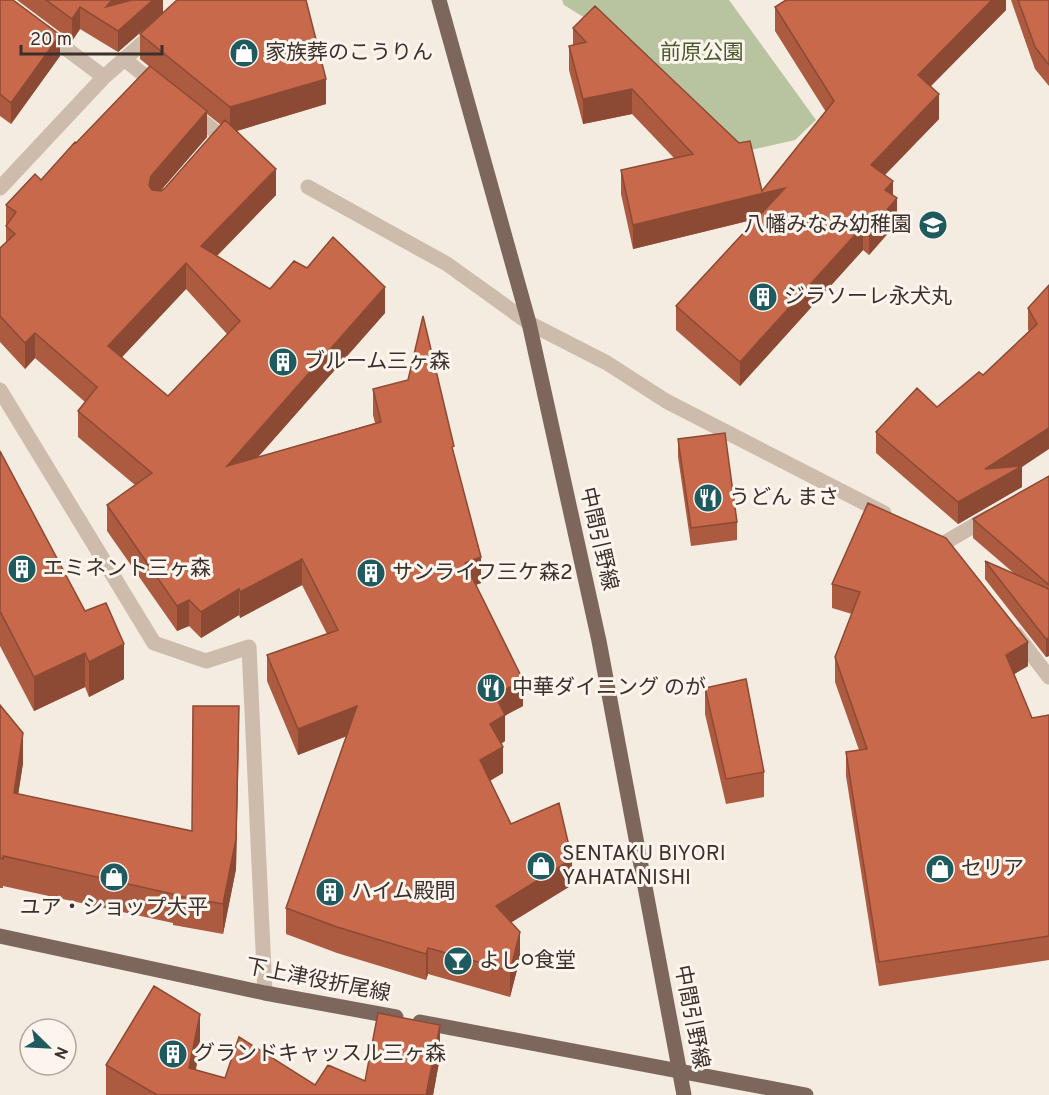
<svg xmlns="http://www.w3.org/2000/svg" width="1049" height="1095" font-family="Overpass,'Noto Sans JP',sans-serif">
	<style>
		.park { fill: #b8c4a0 }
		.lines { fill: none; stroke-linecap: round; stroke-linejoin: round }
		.minor { stroke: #cdbbac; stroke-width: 15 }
		.major { stroke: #7d675c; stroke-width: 15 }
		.wall { fill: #ac5a40; fill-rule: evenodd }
		.shaded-wall { fill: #8c4a34 }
		.building { fill: #c8694b; stroke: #8c4a34; stroke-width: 1.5; fill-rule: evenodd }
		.labels { text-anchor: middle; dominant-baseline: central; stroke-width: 6; stroke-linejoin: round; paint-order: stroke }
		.poi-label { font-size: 21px; fill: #3b302b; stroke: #fbf5ee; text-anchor: start }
		.park-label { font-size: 21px; fill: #4a5a2e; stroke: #fbf5ee }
		.street-label { font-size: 21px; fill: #3b302b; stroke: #fbf5ee }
	</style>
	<rect width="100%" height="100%" fill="#f4ebe1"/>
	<path class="park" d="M562,0H729L816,120L795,140L728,155L598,26L564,5Z"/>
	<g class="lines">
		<path class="minor" d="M44,32L104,77
			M124,59L159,87
			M192,113L221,136L214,144
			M308,187L447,264L529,323L607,363L666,401L884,513
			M0,188L104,77L154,33
			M0,390L154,643L206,661L249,647L265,993
			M944,543L989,517
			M1016,634L1049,677"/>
		<path class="major" d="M439,0L529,323L599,641L684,1095
			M0,936L265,993L396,1017
			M420,1022L806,1095"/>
	</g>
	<path class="wall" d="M0,0L60,56L11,124L0,116Z
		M17,0H163V13L326,104L236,131L276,195L217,256L270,289L385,313L258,457L375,423L373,415V389L454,455L481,583L476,585L523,706L505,715V741L501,744L503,773L490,781L511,824L572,885L511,922L520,958L510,997L428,974L426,980L337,953L286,934V908L347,736L298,755L267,681V655L327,634L302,585L240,618L239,615L201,638L189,626L177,631L107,531V505L135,485L78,437V411L85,402L35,358L25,369L0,342V248L6,243V205L41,180L150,67L140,59V34L153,21L118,52L80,29L72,41ZM207,114L221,125L165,188L160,191L207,137ZM186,289L227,334L168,396L122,357Z
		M1006,0V10L930,87L939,119L885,175L893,195L897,223L869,255L863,250L740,386L676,330V306L756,219L633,249L621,194V170L674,158L632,114L583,124L569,70V46L573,45V28L762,191L826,112L775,31V7Z
		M1011,0H1049V86L1035,69Z
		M1049,285L1022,467V487L958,524L876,453V432L937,407L983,375L1029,331L1028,330V308Z
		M678,439L737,522V540L691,546L678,457Z
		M0,451L85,611L124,679L89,697L85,687L34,711L0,646Z
		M1049,476V656L1046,657L985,579V561L1016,575L973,538V519Z
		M868,503L1028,666L1014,674L1032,718L1049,715V960L879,986L846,776V752L859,750L835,682V657L852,614L832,608V584Z
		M705,688L764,772V797L726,804L705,714Z
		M0,705L23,763L18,794L192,831L239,735L236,869L223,934L173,925V923L3,886V888H0Z
		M200,1046L196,1070L225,1078L315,1085L365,1081L440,1057L433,1095H106V1065Z"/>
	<path class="shaded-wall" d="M112,0H131L106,7Z
		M153,0H163V13L118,52V31Z
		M992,0H1006V10L918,99V75Z
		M80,7V29L72,41V19Z
		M60,35V56L11,124V103Z
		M326,79V104L230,133V107Z
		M632,89V114L583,124V99Z
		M939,94V119L871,189V165Z
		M207,111V137L151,202L149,185L151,176Z
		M276,169V195L201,272V246Z
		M893,181V203L897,198V223L869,255V231L885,190Z
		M785,188V212L633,249V225Z
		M863,226V250L740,386V362Z
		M186,263V289L108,372V346Z
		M385,287V313L227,492V466Z
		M35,333V358L25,369V343Z
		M1049,428V449L1022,467V487L958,524V502L985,469Z
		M481,557V583L465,588V563Z
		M302,559V585L240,618V592Z
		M239,589V615L201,638V612Z
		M189,600V626L177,631V606Z
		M1049,638V656L1046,657V639Z
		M1028,642V666L1006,679V655Z
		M124,644V679L89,697V662Z
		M85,653V687L34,711V677Z
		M523,680V706L495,721V695Z
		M239,706L236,869L223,934V904Z
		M357,706V732L298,755V729Z
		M505,715V741L490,750V724Z
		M23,733V763L14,822V793Z
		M503,747V773L480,786V760Z
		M572,859V885L496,932V906Z
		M520,932V958L510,997V971Z
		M428,948V974L426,980V954Z
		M200,1014V1046L190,1095L189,1068Z
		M440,1025V1057L433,1095H426Z"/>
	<path class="building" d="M0,0H13L60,35L11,103L0,94Z
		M46,0H112L106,7L132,0H153L118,31L80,7L72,19Z
		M177,0H306L326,79L230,107L140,34Z
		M786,0H992L918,75L939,94L871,165L893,181L885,190L897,198L869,231L863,226L740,362L676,306L785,188L633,225L621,170L693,154L632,89L583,99L569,46L586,42L573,28L595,6L739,143L750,141L762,191L834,101L775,7Z
		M1018,0H1049V65L1035,47Z
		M150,66L207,111L151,176L149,185L152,190L161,191L165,188L225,120L276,169L201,246L270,289L294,261L307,268L333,237L385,287L227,466L381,422L373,389L408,380L423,316L454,446L452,447L481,557L465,563L523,680L495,695L505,715L490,724L503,747L480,760L511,824L559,803L572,859L496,906L520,932L510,971L428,948L426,954L337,927L286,908L357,706L298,729L267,655L338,630L302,559L240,592L239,589L201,612L189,600L177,606L107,505L152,473L78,411L97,387L35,333L25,343L0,316V248L15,234L6,226L16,212L6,205L35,174L41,180L75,142L76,143ZM186,263L240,321L168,396L108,346Z
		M1049,285V428L985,469L1022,466L958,502L876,432L917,388L937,407L979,372L983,375L1037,324L1028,308Z
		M725,433L737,522L691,528L678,439Z
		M0,451L85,611L106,603L124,644L89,662L85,653L34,677L0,611Z
		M1049,476V585L973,519Z
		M868,503L946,538L1028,642L1006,655L1032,718L1049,715V936L879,962L846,752L867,749L835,657L860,592L832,584Z
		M985,561L1049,589V638L1046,639Z
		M746,679L764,772L726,779L705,688Z
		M0,705L23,733L14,793L192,831L193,706H239L236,839L223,904L173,895V894L3,856V859L0,858Z
		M154,986L200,1014L189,1068L225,1078L239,1037L315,1085L328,1065L365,1081L378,1013L440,1025L426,1095H157L106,1065Z"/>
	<defs>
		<g id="shop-disc" transform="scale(1.5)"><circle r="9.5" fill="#1f5a5e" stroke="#fbf5ee"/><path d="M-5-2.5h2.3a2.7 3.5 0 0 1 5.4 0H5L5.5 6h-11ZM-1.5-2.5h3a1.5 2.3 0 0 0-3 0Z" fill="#fff"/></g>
		<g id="school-disc" transform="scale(1.5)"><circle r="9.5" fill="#1f5a5e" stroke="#fbf5ee"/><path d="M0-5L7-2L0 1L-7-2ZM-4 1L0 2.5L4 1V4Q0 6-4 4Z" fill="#fff"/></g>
		<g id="building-disc" transform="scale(1.5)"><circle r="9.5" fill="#1f5a5e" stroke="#fbf5ee"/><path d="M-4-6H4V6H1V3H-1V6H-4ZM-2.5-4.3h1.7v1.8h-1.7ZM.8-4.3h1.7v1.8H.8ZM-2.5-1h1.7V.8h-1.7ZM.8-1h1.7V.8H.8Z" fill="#fff"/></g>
		<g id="restaurant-disc" transform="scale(1.5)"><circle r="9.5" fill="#1f5a5e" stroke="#fbf5ee"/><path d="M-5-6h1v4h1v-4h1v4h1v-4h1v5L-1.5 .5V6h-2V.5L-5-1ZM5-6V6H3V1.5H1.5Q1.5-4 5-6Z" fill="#fff"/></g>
		<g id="bar-disc" transform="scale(1.5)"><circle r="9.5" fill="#1f5a5e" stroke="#fbf5ee"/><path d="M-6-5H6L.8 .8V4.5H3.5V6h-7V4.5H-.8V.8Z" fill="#fff"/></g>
	</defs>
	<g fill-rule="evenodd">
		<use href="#shop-disc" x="244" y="53"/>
		<use href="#school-disc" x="933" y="225"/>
		<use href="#building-disc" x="763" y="297"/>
		<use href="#building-disc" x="283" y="362"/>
		<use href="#restaurant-disc" x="708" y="498"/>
		<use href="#building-disc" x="22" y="569"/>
		<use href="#building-disc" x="371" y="573"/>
		<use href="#restaurant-disc" x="491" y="688"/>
		<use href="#shop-disc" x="541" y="866"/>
		<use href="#shop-disc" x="940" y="869"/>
		<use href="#shop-disc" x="114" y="877"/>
		<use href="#building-disc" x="330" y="892"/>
		<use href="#bar-disc" x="458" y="961"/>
		<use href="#building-disc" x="173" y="1054"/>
	</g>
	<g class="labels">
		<g class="poi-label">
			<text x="265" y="53">家族葬のこうりん</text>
			<text x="912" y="225" text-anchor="end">八幡みなみ幼稚園</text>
			<text x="784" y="297">ジラソーレ永犬丸</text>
			<text x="304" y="362">ブルーム三ヶ森</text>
			<text x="729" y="498">うどん まさ</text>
			<text x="43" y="569">エミネント三ヶ森</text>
			<text x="392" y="573">サンライフ三ケ森2</text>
			<text x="512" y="688">中華ダイニング のが</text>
			<text x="562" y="854">SENTAKU BIYORI<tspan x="562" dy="24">YAHATANISHI</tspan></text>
			<text x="961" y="869">セリア</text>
			<text x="351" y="892">ハイム殿問</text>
			<text x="114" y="908" text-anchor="middle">ユア・ショップ大平</text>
			<text x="479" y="961">よし○食堂</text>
			<text x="194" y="1054">グランドキャッスル三ヶ森</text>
		</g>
		<g class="park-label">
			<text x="702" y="53">前原公園</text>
		</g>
		<g class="street-label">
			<text transform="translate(598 539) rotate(77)">中間引野線</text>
			<text transform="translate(318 981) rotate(11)">下上津役折尾線</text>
			<text transform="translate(691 1017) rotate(79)">中間引野線</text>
		</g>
	</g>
	<g transform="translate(48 1047) rotate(114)"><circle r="28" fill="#fbf5ee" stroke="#aea6a0" stroke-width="1.5"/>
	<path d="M0-4.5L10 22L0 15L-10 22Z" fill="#1f5a5e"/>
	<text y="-9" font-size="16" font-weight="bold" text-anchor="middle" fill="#3b302b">N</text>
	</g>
	<path d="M21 45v9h141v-9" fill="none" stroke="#3b302b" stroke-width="3"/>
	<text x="30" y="45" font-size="18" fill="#3b302b" stroke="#fbf5ee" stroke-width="4.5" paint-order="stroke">20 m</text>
</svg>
